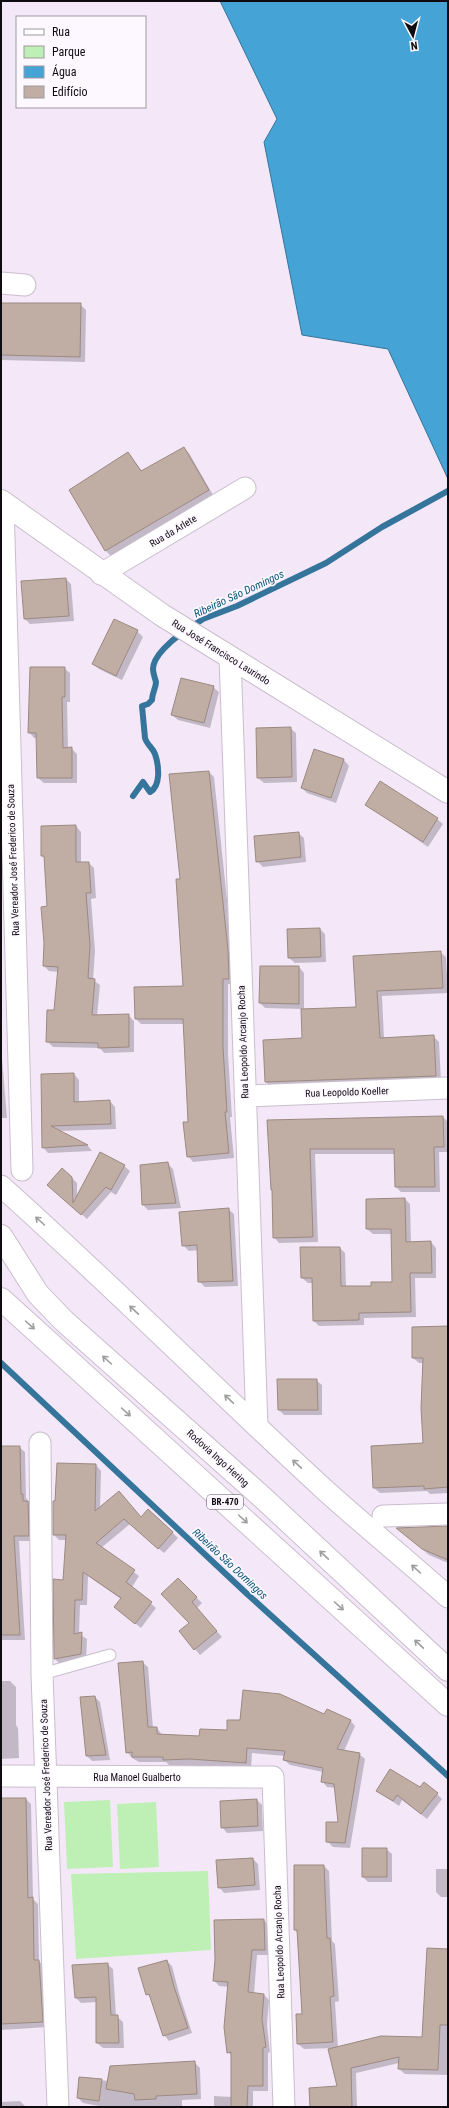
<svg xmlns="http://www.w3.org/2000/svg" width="449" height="2108" font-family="'Roboto Condensed',sans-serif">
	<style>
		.green { fill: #bef0b5 }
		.water { fill: #45a3d6; stroke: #35759b }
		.shadow { fill: #0003 }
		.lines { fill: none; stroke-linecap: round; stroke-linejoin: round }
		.stream { stroke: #35759b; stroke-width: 6 }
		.building { fill: #c0aea5; stroke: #9b8981 }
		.lane-casing { stroke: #c9becd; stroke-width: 13 }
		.street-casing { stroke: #c9becd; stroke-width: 23 }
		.secondary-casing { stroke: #c9becd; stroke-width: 24 }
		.highway-casing { stroke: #c9becd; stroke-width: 24 }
		.lane { stroke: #fff; stroke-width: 11 }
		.street { stroke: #fff; stroke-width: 21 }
		.secondary { stroke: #fff; stroke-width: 22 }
		.highway { stroke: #fff; stroke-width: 22 }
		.oneway { stroke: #9f9d9f }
		.labels { text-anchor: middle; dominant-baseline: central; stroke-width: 3.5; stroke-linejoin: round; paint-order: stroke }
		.shield { fill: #fdf8ff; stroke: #565258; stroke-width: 1 }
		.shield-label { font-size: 9px; font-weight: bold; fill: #0f0b10 }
		.street-label { font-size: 10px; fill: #0f0b10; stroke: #fdf8ff }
		.water-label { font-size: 11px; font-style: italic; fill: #0b5678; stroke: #fdf8ff }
	</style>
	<rect width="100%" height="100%" fill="#f4e8f8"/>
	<path class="green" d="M110,1800L113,1867L67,1869L64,1802Z
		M156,1802L159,1867L120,1869L117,1804Z
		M208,1871L211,1950L76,1959L71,1874Z"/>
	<path class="water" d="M220,1H448V479L388,349L302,335L264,142L277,119Z"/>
	<path class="shadow" d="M1,303L80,304L86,310L85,362L1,360Z
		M184,448L189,453L213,495L111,556L106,551L70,491L128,453L142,471Z
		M66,579L71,584L74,621L30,624L25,619Z
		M137,631L143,637L122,680L99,669L93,664Z
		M64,668L70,673V702H67L68,748H71L77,754V783H44L38,778V738H34L29,732Z
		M213,687L219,692L210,728L178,720L172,715Z
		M290,728L296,733L297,782L264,783L258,778L257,729Z
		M315,750L344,760L349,766L336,803L307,793L302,788Z
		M209,772L214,777L233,956L234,984H228V1053L232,1117H230L234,1158L193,1162L188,1156L189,1123L184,1024H141L136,1019L184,987L181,880Z
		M366,804L437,819L443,824L428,847Z
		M76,826L81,832V863H89L94,868L96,898L91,899L95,951L93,980L100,985L97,1016L128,1015L134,1021V1052L104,1053L100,1048L53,1047L47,1041L55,1011L58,972L49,971L44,966L48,907L45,858L42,856V827Z
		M298,833L304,838L306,862L263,867L257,861Z
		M320,929L325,934L326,962L295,963L289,958L288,930Z
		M440,952L446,957L448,993L382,996L384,1038L433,1036L439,1042L441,1082L271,1087L266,1082L303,1039L302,1009L265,1008L260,1003L299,967L304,973V1010L357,1008L354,957Z
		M1,1046L7,1118H1Z
		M74,1074L79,1080V1103L110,1101L115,1107L116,1129L58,1131L88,1146L92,1151L48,1153L43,1147L42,1075Z
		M443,1117L448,1122V1152H439L440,1192H401L396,1187L395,1154H315L318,1242L279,1243L274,1237V1191L269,1121Z
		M167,1163L173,1169L181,1208L148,1210L143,1205L141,1166Z
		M124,1166L130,1171L116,1195L111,1192L87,1219L54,1190L71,1177L77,1183V1196Z
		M405,1199L410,1204L411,1243L431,1242L436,1248V1278H415L416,1317L364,1318V1325L319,1326L314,1321L313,1283H308L302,1278L340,1248L345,1253L346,1287H372L393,1283L392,1234H373L367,1229Z
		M228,1209L234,1214L238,1286L205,1287L199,1281V1250L189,1251L183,1245Z
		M448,1327V1493L430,1494L427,1491L380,1493L374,1488L372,1447L424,1443V1363H419L413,1358Z
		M316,1380L322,1385V1415H284L279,1410Z
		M1,1447H19L25,1452L26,1498L34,1508V1541H19L25,1640H1Z
		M96,1465L101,1471L100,1508L141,1518L172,1532L178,1538L164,1553L130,1524L101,1548L139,1576L132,1587L156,1608L141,1628L121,1612V1599L88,1576L87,1605H80L79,1634L87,1639L86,1659L60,1664L55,1659L64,1581L67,1540H59L54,1535V1502H56Z
		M448,1527V1563L429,1555L403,1533Z
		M178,1579L202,1603L197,1608L222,1637L200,1655L195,1649L191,1623Z
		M142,1662L148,1667L153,1728H157L162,1735L200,1737L325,1715L350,1720L355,1726L344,1751L359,1754L365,1759L350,1848L333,1847L327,1841L339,1823L336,1788L327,1787L322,1781L323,1772L290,1765L284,1760L285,1756L252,1753L251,1768L169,1765L166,1762H139L132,1758L127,1752Z
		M1,1681H10L16,1687V1725L18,1728L19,1758L1,1759Z
		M95,1697L100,1702L110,1760L92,1761L87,1756Z
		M420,1788L437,1794L442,1799L427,1819L402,1800L399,1806L377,1791Z
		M1,1799H26L31,1804L33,1899L38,1904L39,1961L44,1967L48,2027L1,2030Z
		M257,1800L262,1805L263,1831L227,1833L222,1827Z
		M386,1849L392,1854V1882H368L363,1877Z
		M253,1859L258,1864L260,1890L224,1893L219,1887Z
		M295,1866H324L329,1871L332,1941L335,1944L339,2001L335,2002L338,2048L423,2038L448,1950V2075L405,2074L399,2069V2063L356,2073L357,2107H311L338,2087L334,2048L304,2049L298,2044L303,2015L298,1933L295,1930Z
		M436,1869H448V1897H441L436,1892Z
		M264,1920L269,1925L270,1955H257L254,1994L264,1995L269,2000L267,2025L270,2052L268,2053V2091H253V2107H214V2096L232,2097V2056L228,2052L229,1987L219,1986L214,1980Z
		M167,1961L172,1966L179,1993L192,2033L169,2041L164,2035L152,1999L147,1994Z
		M107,1964L113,1969L116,2016L123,2022L124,2048H103L97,2043V2002L81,2003L76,1998Z
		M194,2062L200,2068L201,2099L182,2100V2107H104L83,2103L78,2098L80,2078L109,2081Z
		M20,2101L26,2107H1V2102Z"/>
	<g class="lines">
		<path class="stream" d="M191,627L203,619L237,606L326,563L382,527L448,491
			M133,796L143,782L150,792C161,786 159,766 155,754C153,748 147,745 145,738L142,706L148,704L152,700C152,693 156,688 156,682C155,678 153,673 153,669C153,656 172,640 182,633
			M1,1363L245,1592L448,1776"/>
	</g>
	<path class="building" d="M1,303H81L80,357L1,355Z
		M184,447L209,490L105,551L69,490L128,452L141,471Z
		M66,578L69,616L24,619L21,581Z
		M114,619L138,630L116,676L92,664Z
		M30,667H65V697H62L63,748L72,747V778H37L36,733H28Z
		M181,678L214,686L204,723L171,715Z
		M291,727L292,777L257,778L256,728Z
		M314,749L344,759L331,798L301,788Z
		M209,771L228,950L229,979H223V1047L227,1112H225L229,1153L187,1157L183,1122H188L183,1019H135L134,987L183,986L176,879H180L169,774Z
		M380,781L438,818L423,842L365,805Z
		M76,825V862H89L91,893H86L90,945L88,978L95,979L92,1015L129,1014V1047L98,1048V1043L46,1042L47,1010H54L58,967L43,966L44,943L41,907L47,906L44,856H41V826Z
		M299,832L301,857L256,862L254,836Z
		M320,928L321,957L288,958L287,929Z
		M441,951L443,988L377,991L380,1038L434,1035L436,1076L265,1082L263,1040L302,1038L301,1009L356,1007L353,956Z
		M260,966H299V1004L259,1003Z
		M74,1073V1102L110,1100L111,1124L51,1126L88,1145L42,1148L41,1074Z
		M443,1116L444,1147H434L435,1187H395L394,1149H310L313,1237L273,1238L272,1190H271L267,1120Z
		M100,1152L125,1165L111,1190L106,1187L81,1215L47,1185L62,1168L72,1177L73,1203Z
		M168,1162L176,1203L142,1205L140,1165Z
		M405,1198L406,1242L431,1241L432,1273H410L411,1312L359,1313V1320L313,1321L312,1278H301L300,1247H340L341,1286H371V1282H392L391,1229H366V1199Z
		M229,1208L233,1281L198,1282L197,1245L182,1246L179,1212Z
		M448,1326V1487L424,1489V1486L373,1488L371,1446L423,1443L421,1408L423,1358H412V1327Z
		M277,1379H317L318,1410H278Z
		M1,1446H20L21,1494H23V1501H28L29,1536H14L20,1635H1Z
		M57,1463L96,1464L95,1511L119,1491L141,1517L148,1509L173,1532L158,1549L124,1519L96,1543L135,1570L126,1582L152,1602L135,1624L114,1607L121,1598L83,1572L82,1600H75L74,1634L82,1632L81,1654L54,1659L53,1579L63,1580L66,1535H53V1501H55Z
		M448,1526V1560L422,1549L396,1528Z
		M178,1578L197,1597L192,1602L217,1631L194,1650L179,1631L189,1623L161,1594Z
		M143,1661L148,1727H157V1734L199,1736L200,1729L227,1730V1720H240L243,1690L280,1694L324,1714L327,1709L351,1720L337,1749L360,1753L345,1843L326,1842V1822H338L334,1784L321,1782L323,1768L283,1760L285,1751L247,1748L246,1763L190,1759L163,1760V1757H132V1752L126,1753L118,1663Z
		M95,1696L106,1755L86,1756L80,1697Z
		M390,1769L420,1787L424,1782L438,1793L421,1814L397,1795L393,1801L376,1791Z
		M1,1798H26L28,1898L33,1897L34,1960H39L43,2022L1,2024Z
		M257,1799L258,1826L221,1828L220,1801Z
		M362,1848H387V1877H362Z
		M253,1858L255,1885L218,1888L216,1860Z
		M294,1865H324L327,1938H330L334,1996L330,1997L333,2042L297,2044L296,2014H302L297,1930H294Z
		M264,1919L265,1950H252L248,1992L264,1994L262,2019L266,2047L263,2048V2086H248L247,2107H231V2052L227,2053L224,2027L228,1982L213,1981L215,1960L214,1920Z
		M427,1948L448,1949V2025H440L438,2070L398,2069L399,2057L351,2068L352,2107H310L309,2088L337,2086L328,2049L381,2036L422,2037Z
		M167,1960L174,1987L188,2028L163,2036L149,1994L146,1995L138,1968Z
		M108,1963L111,2015H118L119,2043H96V1997L75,1998L72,1965Z
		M195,2061L197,2094L156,2096V2099L135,2100L134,2094L106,2089L110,2066Z
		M79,2077L102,2079L99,2101L77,2098Z"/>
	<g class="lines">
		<g class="lane-casing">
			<path id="lane" d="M42,1674L110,1655"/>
		</g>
		<g class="street-casing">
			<path id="street" d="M1,283L25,285
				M3,502L22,1170
				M101,574L245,488
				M230,657L257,1426
				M245,1096L448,1088
				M1,1186C112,1285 217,1391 326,1491C366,1527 408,1561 448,1597
				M40,1443L42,1674L58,2107
				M383,1516L448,1514
				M1,1776L273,1777L284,2107"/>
		</g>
		<g class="secondary-casing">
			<path id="secondary" d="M1,501L162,615L448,792"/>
		</g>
		<g class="highway-casing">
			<path id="highway" d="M1,1236L38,1294L64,1321L262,1497L448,1670
				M1,1299L448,1705"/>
		</g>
		<use href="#lane" class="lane"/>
		<use href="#street" class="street"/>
		<use href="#secondary" class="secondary"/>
		<use href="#highway" class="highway"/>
	</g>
	<defs><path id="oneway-shaft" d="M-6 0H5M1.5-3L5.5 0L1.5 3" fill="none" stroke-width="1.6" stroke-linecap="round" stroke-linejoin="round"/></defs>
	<g class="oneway">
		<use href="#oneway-shaft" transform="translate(40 1221) rotate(-138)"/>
		<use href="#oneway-shaft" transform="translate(134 1310) rotate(-137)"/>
		<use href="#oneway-shaft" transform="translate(30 1325) rotate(42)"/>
		<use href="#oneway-shaft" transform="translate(107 1360) rotate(-138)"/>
		<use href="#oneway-shaft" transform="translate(229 1399) rotate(-137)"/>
		<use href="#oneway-shaft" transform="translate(126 1412) rotate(42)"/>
		<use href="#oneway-shaft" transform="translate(297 1464) rotate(-137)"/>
		<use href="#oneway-shaft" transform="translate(243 1519) rotate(42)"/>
		<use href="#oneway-shaft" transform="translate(324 1555) rotate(-137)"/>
		<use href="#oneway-shaft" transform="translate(416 1569) rotate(-138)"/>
		<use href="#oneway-shaft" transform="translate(339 1606) rotate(42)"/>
		<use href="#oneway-shaft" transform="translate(419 1644) rotate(-137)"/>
	</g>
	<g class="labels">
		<rect class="shield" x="207" y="1495" width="36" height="14" rx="3"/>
		<g class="shield-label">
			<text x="225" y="1502">BR-470</text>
		</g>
		<g class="street-label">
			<text transform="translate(173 531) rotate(-31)">Rua da Arlete</text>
			<text transform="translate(221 652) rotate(32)">Rua José Francisco Laurindo</text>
			<text transform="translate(13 860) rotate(-92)">Rua Vereador José Frederico de Souza</text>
			<text transform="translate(243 1042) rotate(-92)">Rua Leopoldo Arcanjo Rocha</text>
			<text transform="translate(347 1092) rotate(-2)">Rua Leopoldo Koeller</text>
			<text transform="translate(218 1458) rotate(42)">Rodovia Ingo Hering</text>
			<text transform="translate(46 1775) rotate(-92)">Rua Vereador José Frederico de Souza</text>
			<text x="137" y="1777">Rua Manoel Gualberto</text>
			<text transform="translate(279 1942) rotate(-92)">Rua Leopoldo Arcanjo Rocha</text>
		</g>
		<g class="water-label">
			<text transform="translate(239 594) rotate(-25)">Ribeirão São Domingos</text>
			<text transform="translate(230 1564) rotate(43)">Ribeirão São Domingos</text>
		</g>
	</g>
	<rect width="449" height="2108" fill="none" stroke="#0f0b10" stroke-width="4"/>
	<rect x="16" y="16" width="130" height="92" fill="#fdf8ff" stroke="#9e999f"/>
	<rect x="24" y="29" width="20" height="6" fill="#ffffff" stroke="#9e999f"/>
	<text x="52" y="36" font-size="12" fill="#0f0b10">Rua</text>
	<rect x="24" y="46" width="20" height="12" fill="#bef0b5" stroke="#9e999f"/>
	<text x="52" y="56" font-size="12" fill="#0f0b10">Parque</text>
	<rect x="24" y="66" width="20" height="12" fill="#45a3d6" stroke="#9e999f"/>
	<text x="52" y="76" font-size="12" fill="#0f0b10">Água</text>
	<rect x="24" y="86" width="20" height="12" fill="#c0aea5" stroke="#9e999f"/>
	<text x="52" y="96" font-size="12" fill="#0f0b10">Edifício</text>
	<g transform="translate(413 36) rotate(173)" stroke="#fdf8ff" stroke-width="3" paint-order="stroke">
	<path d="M0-3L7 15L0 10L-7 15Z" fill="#0f0b10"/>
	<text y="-6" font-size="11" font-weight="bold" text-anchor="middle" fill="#0f0b10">N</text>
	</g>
</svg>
